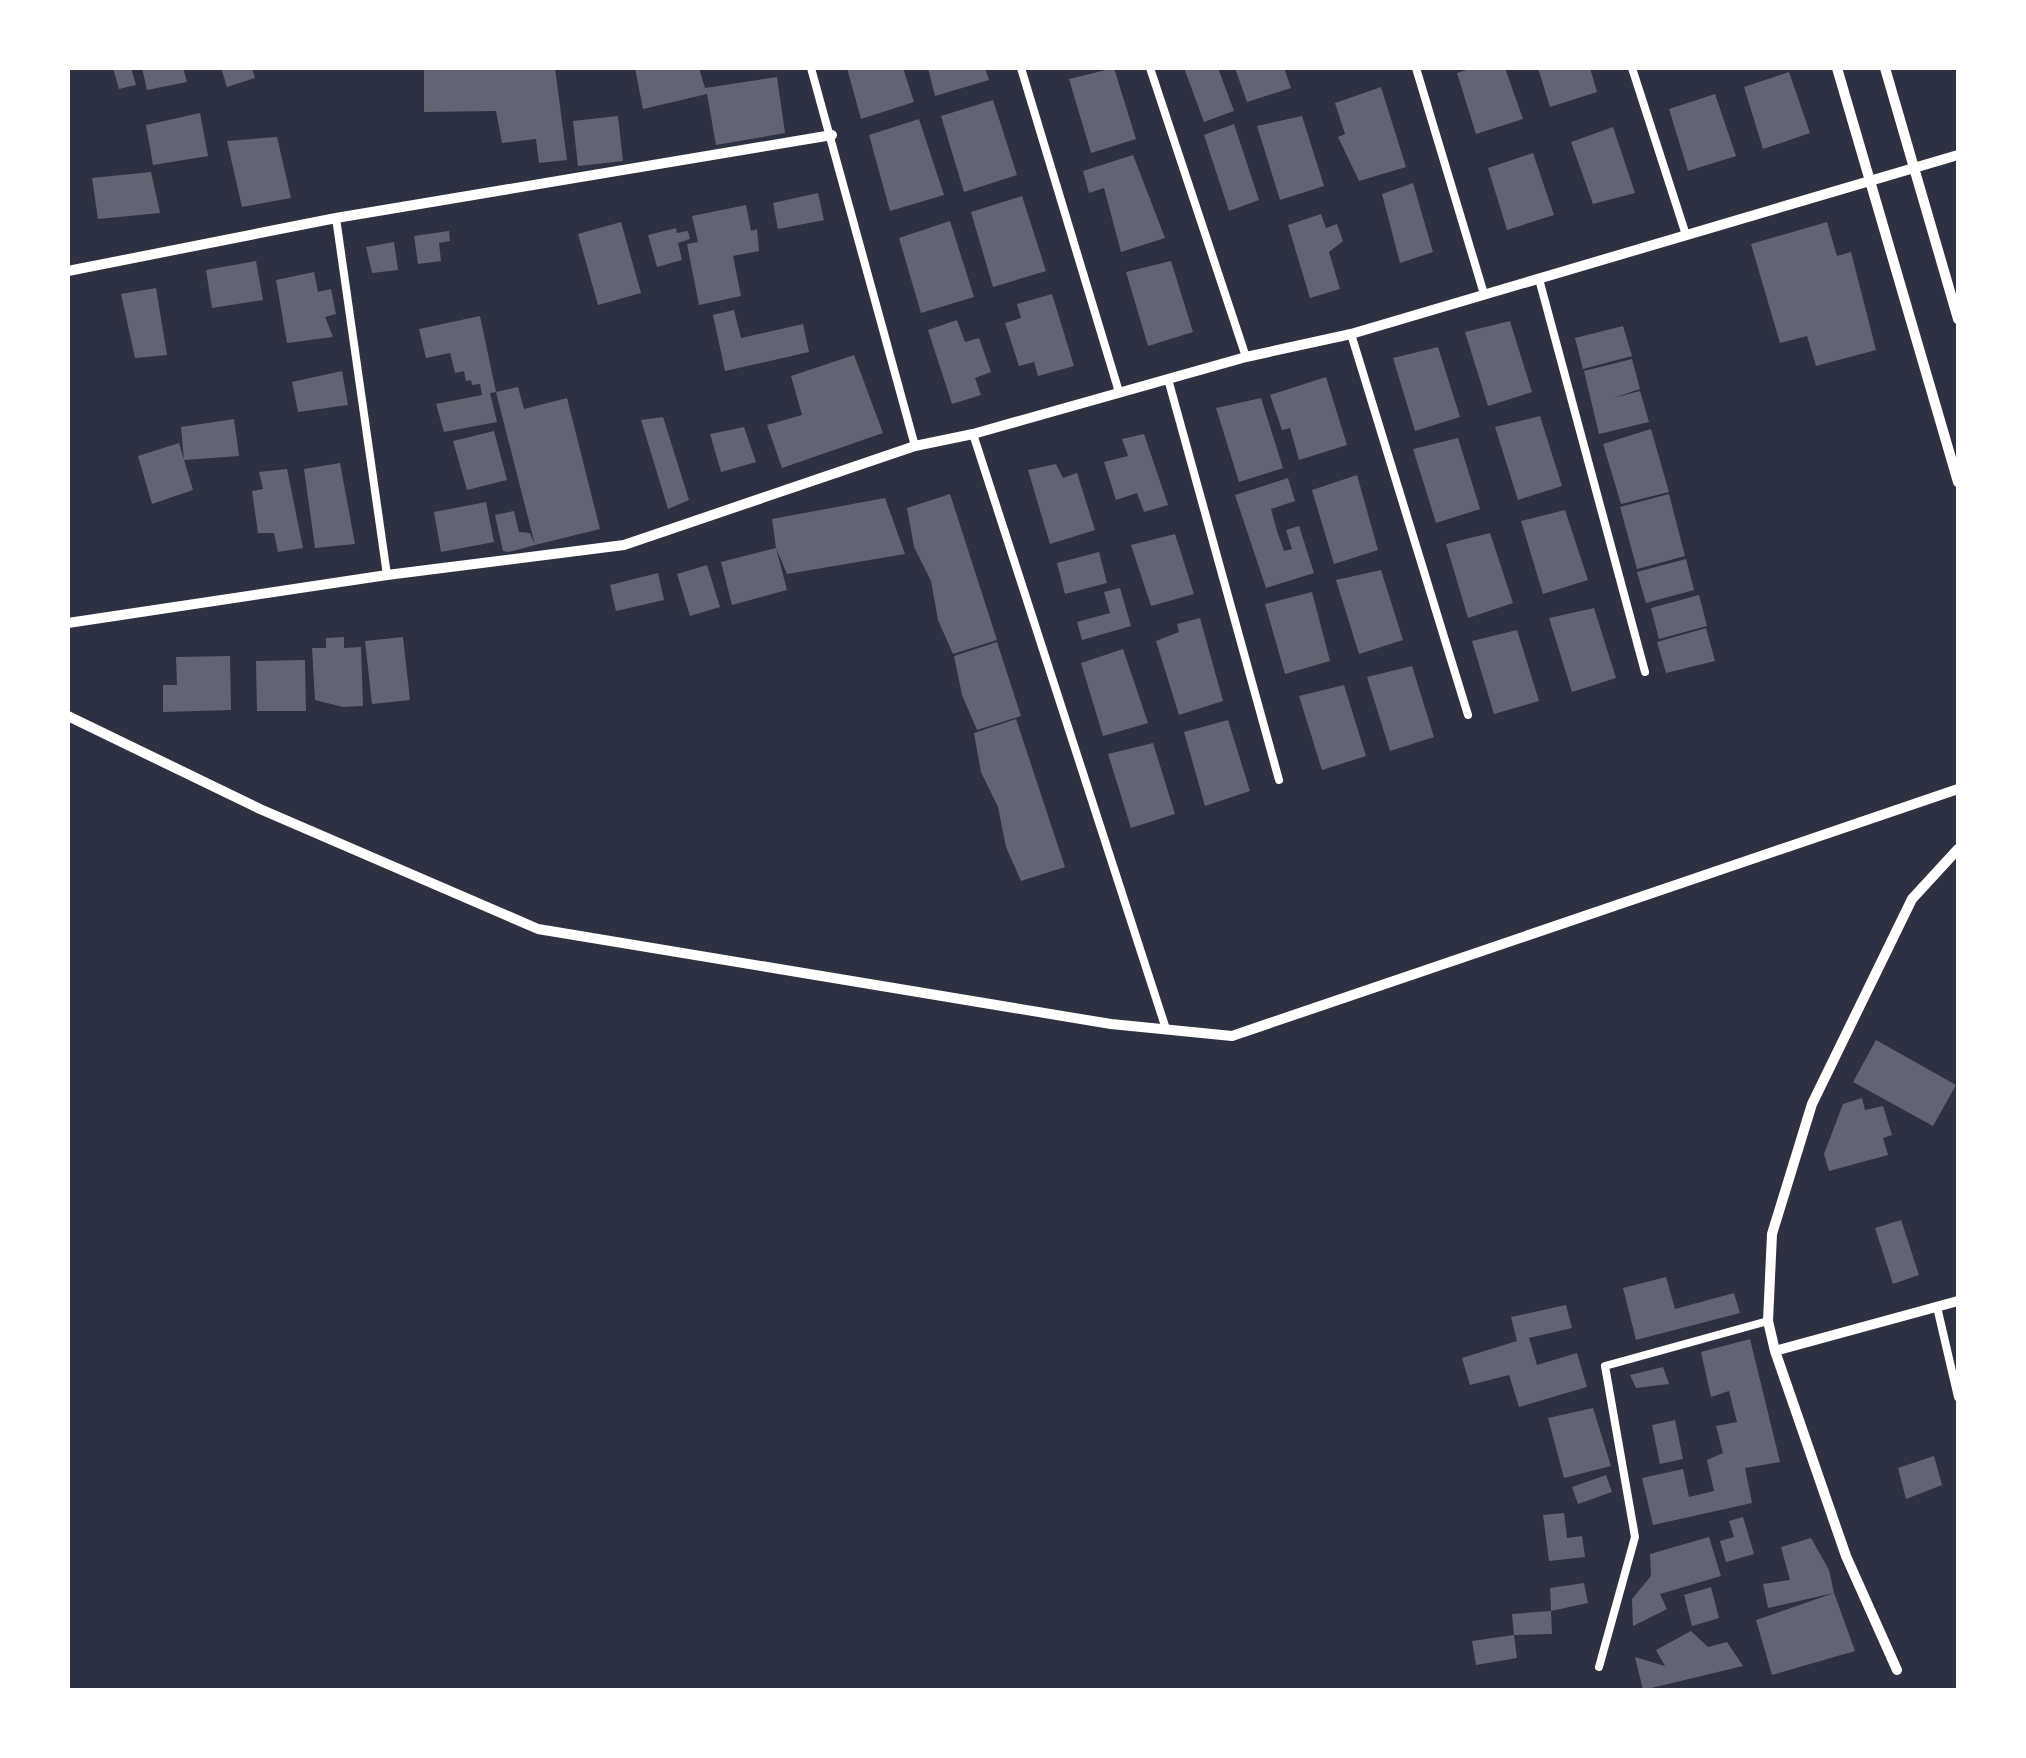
<svg xmlns="http://www.w3.org/2000/svg" width="2026" height="1758" font-family="'Source Sans 3',sans-serif">
	<style>
		.building { fill: #626471 }
		.lines { fill: none; stroke-linecap: round; stroke-linejoin: round }
		.service { stroke: #fff; stroke-width: 8 }
		.minor { stroke: #fff; stroke-width: 10 }
	</style>
	<rect width="100%" height="100%" fill="#2d3142"/>
	<path class="building" d="M113,68H131L136,85L119,89Z
		M142,68H183L187,82L147,90Z
		M221,68H252L255,78L227,87Z
		M555,68L567,160L539,163L536,139L502,143L496,111L424,112V70Z
		M635,68H699L705,88L777,77L785,133L716,145L707,94L643,109Z
		M847,68H903L914,102L861,119Z
		M928,68H985L989,80L935,96Z
		M1114,68L1136,139L1091,153L1069,79Z
		M1184,68H1218L1234,111L1204,122Z
		M1235,68H1284L1291,88L1247,102Z
		M1473,68H1505L1523,119L1476,134L1457,73Z
		M1538,68H1590L1597,92L1550,107Z
		M1789,72L1810,133L1763,149L1744,87Z
		M1381,87L1406,167L1359,181L1338,137L1345,134L1335,103Z
		M1715,94L1736,156L1688,171L1669,109Z
		M993,100L1017,175L964,192L941,116Z
		M200,113L208,156L153,165L146,125Z
		M618,116L623,161L578,166L573,121Z
		M1302,116L1324,186L1280,200L1257,126Z
		M919,119L944,195L890,211L869,135Z
		M1234,124L1259,200L1229,211L1204,135Z
		M1613,127L1635,193L1593,204L1571,142Z
		M277,137L291,198L242,207L227,141Z
		M1533,153L1554,215L1507,230L1488,168Z
		M1133,155L1165,238L1121,252L1104,188L1089,193L1083,171Z
		M151,172L160,213L98,219L92,178Z
		M1413,183L1433,252L1400,263L1382,194Z
		M818,193L824,220L778,229L773,203Z
		M1022,196L1046,271L993,287L971,212Z
		M746,205L751,231L757,229L759,251L733,256L741,296L699,305L687,244L698,242L692,216Z
		M1321,214L1326,228L1337,224L1343,241L1329,252L1340,289L1310,298L1288,225Z
		M950,221L974,297L921,313L899,238Z
		M621,222L641,293L598,305L578,234Z
		M1827,222L1837,256L1851,252L1876,350L1816,366L1807,336L1780,343L1751,244Z
		M676,228L677,233L688,231L690,239L678,243L682,260L657,267L648,235Z
		M449,231L450,241L439,243L441,261L418,264L414,236Z
		M394,242L398,270L372,273L366,247Z
		M256,261L263,300L212,308L206,270Z
		M1171,261L1193,332L1148,346L1126,272Z
		M314,272L318,292L331,289L336,314L325,317L333,337L287,343L276,280Z
		M156,288L167,355L135,358L121,294Z
		M1052,294L1074,366L1038,376L1034,362L1019,366L1005,323L1021,318L1017,304Z
		M734,310L741,338L803,324L809,352L725,371L713,315Z
		M480,316L496,392L490,393L497,422L444,432L436,404L482,395L480,384L472,385L471,380L466,381L464,371L455,373L450,353L426,358L419,329Z
		M957,320L965,342L979,338L991,372L975,378L981,395L952,404L928,330Z
		M1510,321L1532,392L1488,406L1465,332Z
		M1623,326L1632,356L1583,369L1575,338Z
		M1438,347L1460,417L1415,431L1393,358Z
		M854,355L883,433L782,468L767,425L802,415L791,376Z
		M1632,359L1640,389L1613,398L1640,391L1649,422L1599,434L1584,371Z
		M342,371L348,405L298,412L292,382Z
		M1326,377L1347,445L1299,460L1290,428L1282,430L1270,395Z
		M518,387L524,409L567,398L600,529L535,545L496,392Z
		M1261,398L1283,468L1239,482L1216,408Z
		M1540,416L1562,486L1518,500L1495,427Z
		M663,417L689,500L668,509L641,420Z
		M234,419L239,456L184,460L193,490L152,504L138,456L179,443L184,460L181,427Z
		M744,427L756,462L721,472L710,434Z
		M1651,429L1669,492L1621,504L1603,444Z
		M494,431L507,480L467,490L453,441Z
		M1144,434L1168,505L1144,512L1137,493L1116,500L1104,462L1128,456L1122,439Z
		M1458,438L1480,509L1436,523L1413,449Z
		M340,463L355,544L315,548L304,469Z
		M1056,464L1063,478L1077,473L1095,530L1050,544L1028,470Z
		M287,469L303,548L278,552L274,533H258L252,491L263,489L259,472Z
		M1357,475L1378,550L1334,564L1312,490Z
		M1288,478L1295,501L1271,509L1277,531L1284,551L1292,549L1286,530L1299,526L1314,573L1266,588L1235,495Z
		M950,494L997,640L953,654L938,620L931,581L914,547L907,508Z
		M1669,494L1685,556L1637,569L1620,507Z
		M885,498L905,554L787,574L776,548L772,519Z
		M486,502L494,542L441,552L434,512Z
		M1565,510L1588,580L1543,594L1521,521Z
		M514,511L519,532L530,533L535,545L509,552L503,551L495,515Z
		M1490,533L1513,603L1468,618L1446,544Z
		M1175,534L1194,594L1151,606L1131,545Z
		M776,548L787,590L732,605L721,562Z
		M1099,552L1107,583L1065,594L1057,563Z
		M1686,559L1694,590L1646,603L1637,572Z
		M707,565L720,607L690,616L677,574Z
		M1381,570L1403,640L1359,654L1336,580Z
		M658,573L664,600L616,611L610,585Z
		M1120,588L1131,626L1082,640L1077,622L1110,613L1104,592Z
		M1312,592L1330,661L1285,674L1265,604Z
		M1699,595L1707,626L1659,639L1651,608Z
		M1594,608L1616,678L1572,692L1549,618Z
		M1200,618L1223,701L1179,715L1156,641L1179,632L1177,624Z
		M1706,628L1715,661L1666,673L1657,642Z
		M1517,630L1539,701L1494,714L1472,641Z
		M344,637V648L361,647L363,706L343,707L315,700L312,648H326V638Z
		M403,637L410,700L372,704L365,641Z
		M997,642L1021,716L977,730L962,695L954,656Z
		M1123,649L1148,723L1103,736L1081,663Z
		M230,656L231,710L163,712V685H177L176,657Z
		M305,660L306,711H257L256,661Z
		M1412,666L1434,737L1390,751L1367,677Z
		M1344,685L1366,756L1322,770L1299,696Z
		M1016,719L1065,867L1021,881L1006,847L998,807L981,772L974,733Z
		M1228,720L1250,791L1205,806L1184,732Z
		M1153,743L1175,814L1131,828L1108,754Z
		M1876,1040L1956,1085L1933,1126L1853,1082Z
		M1862,1098L1865,1110L1883,1106L1892,1135L1883,1138L1888,1155L1829,1171L1824,1154L1843,1104Z
		M1901,1220L1919,1275L1893,1284L1875,1228Z
		M1666,1277L1675,1309L1734,1293L1740,1313L1636,1340L1623,1288Z
		M1566,1305L1572,1328L1529,1338L1537,1365L1577,1353L1587,1387L1519,1407L1509,1375L1470,1385L1462,1358L1517,1341L1511,1317Z
		M1750,1339L1780,1462L1745,1468L1752,1503L1653,1525L1642,1478L1683,1469L1689,1497L1714,1491L1707,1460L1723,1453L1716,1426L1737,1422L1729,1391L1711,1397L1701,1352Z
		M1663,1367L1669,1384L1636,1388L1630,1375Z
		M1593,1408L1611,1466L1564,1478L1548,1418Z
		M1675,1420L1683,1459L1660,1464L1652,1425Z
		M1934,1456L1942,1485L1906,1499L1898,1468Z
		M1606,1475L1612,1492L1578,1504L1572,1487Z
		M1564,1513L1567,1538L1582,1536L1585,1557L1549,1561L1543,1515Z
		M1743,1517L1754,1554L1726,1562L1720,1541L1734,1537L1729,1521Z
		M1709,1537L1721,1576L1660,1594L1667,1609L1633,1626L1632,1599L1651,1576L1650,1554Z
		M1811,1538L1829,1570L1834,1593L1768,1608L1763,1584L1790,1580L1781,1547Z
		M1584,1583L1588,1603L1551,1611L1550,1588Z
		M1711,1587L1719,1618L1692,1626L1684,1595Z
		M1834,1593L1855,1651L1772,1675L1756,1620Z
		M1551,1611L1552,1634L1514,1635L1512,1614Z
		M1691,1631L1708,1647L1727,1642L1743,1666L1643,1690L1635,1657L1665,1666L1656,1650Z
		M1514,1635L1517,1658L1476,1665L1472,1641Z"/>
	<g class="lines">
		<path class="service" d="M811,68L915,446
			M1021,68L1119,392
			M1150,68L1246,357
			M1416,68L1484,294
			M1632,68L1686,235
			M336,218L387,575
			M1539,279L1645,672
			M1351,334L1468,715
			M1168,379L1279,780
			M973,434L1166,1029
			M1937,1307L1958,1397
			M1599,1667L1635,1537L1605,1366L1768,1321"/>
		<path class="minor" d="M1837,68L1958,482
			M1885,68L1958,319
			M68,271L336,218L832,135
			M68,623L387,575L624,545L915,446L973,434L1246,357L1351,334L1958,155
			M68,716L260,809L538,929L1111,1024L1232,1036L1958,789
			M1775,1351L1958,1301
			M1897,1670L1846,1556L1775,1351L1768,1321L1772,1234L1812,1104L1912,899L1958,849"/>
	</g>
	<rect width="2026" height="1758" fill="none" stroke="#ffffff" stroke-width="140"/>
</svg>
